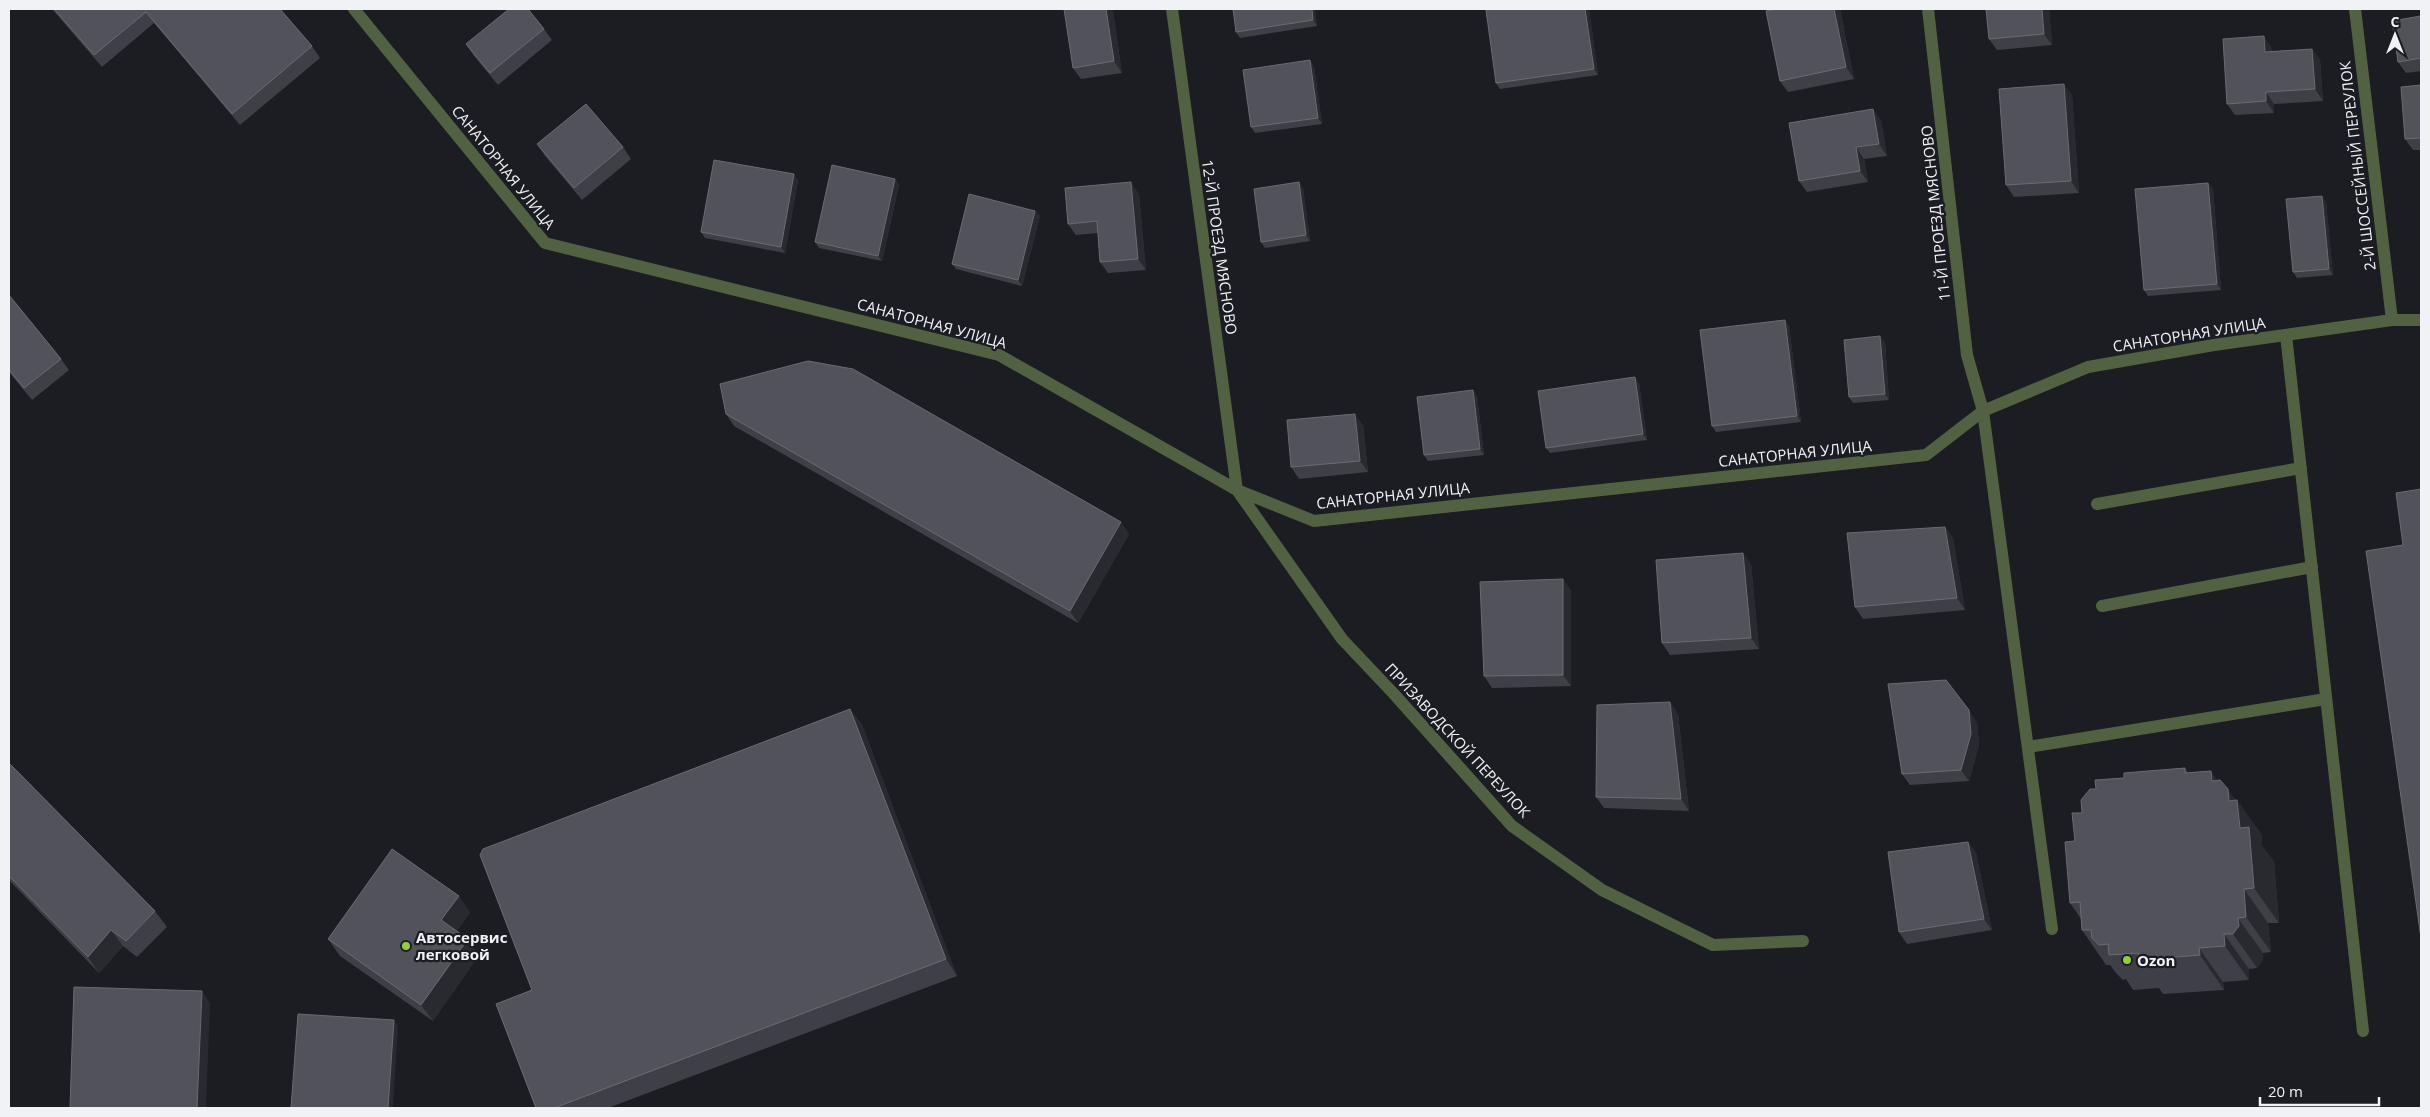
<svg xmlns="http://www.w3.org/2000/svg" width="2430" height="1117" font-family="'Open Sans',sans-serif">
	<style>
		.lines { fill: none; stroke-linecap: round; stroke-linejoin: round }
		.service { stroke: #526141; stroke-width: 12 }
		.minor { stroke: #526141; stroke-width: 12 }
		.wall { fill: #3f4047 }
		.shaded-wall { fill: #292a30 }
		.building { fill: #52535a; stroke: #6b6c72 }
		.poi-dot { fill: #95cc3a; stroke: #1b1d22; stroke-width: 2 }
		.labels { text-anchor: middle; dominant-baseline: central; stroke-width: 4.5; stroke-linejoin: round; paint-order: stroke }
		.street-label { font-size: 15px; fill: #f1f2f6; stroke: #1b1d22 }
		.poi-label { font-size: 15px; font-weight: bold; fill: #f1f2f6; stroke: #1b1d22; text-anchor: start }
	</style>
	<rect width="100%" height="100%" fill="#1b1d22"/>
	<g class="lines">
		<path class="service" d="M2286,335L2363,1031
			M1983,411L2052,929
			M2097,504L2301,468
			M2102,606L2312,567
			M2028,747L2326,699"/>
		<path class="minor" d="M354,9L545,243L999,355L1237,490L1314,521L1926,455L1983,411L2088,367L2214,345L2392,320H2421
			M1172,9L1237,490L1342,639L1394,694L1512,826L1602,890L1713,945L1803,941
			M1928,9L1967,355L1983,411
			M2355,9L2392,320"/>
	</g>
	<path class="wall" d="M52,9H280L312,46L320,58L240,125L154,23L102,67Z
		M1064,9H1110L1113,12L1122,73L1081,79L1073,68Z
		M1233,9H1315L1317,26L1240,38L1236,32Z
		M1589,9L1598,75L1500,89L1496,83Z
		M1778,9H1840L1854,79L1788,92L1780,81Z
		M2049,9L2052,45L1997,50L1989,39Z
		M2421,16V71L2406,73L2398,62Z
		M544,29L552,40L498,85L474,56L466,44Z
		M2272,48V52L2312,49L2320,60L2323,101L2274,104V113L2235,115L2227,104Z
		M1314,66L1322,124L1255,133L1251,127Z
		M2421,85V150H2413L2405,139Z
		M2072,95L2079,193L2014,197L2006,185Z
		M1881,120L1887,156L1864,159L1868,182L1807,192L1799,181Z
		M537,144L623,147L631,159L582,200L545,156Z
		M895,179L899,185L882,261L819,248L815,242Z
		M798,180L785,253L705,238L701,232Z
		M1299,182L1303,188L1310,241L1265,248L1261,242Z
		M2208,183L2213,189L2221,290L2148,296L2144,290Z
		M1139,194L1146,270L1108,273L1100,262L1098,233L1076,235L1068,224Z
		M2326,202L2333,275L2297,278L2293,272Z
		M1035,211L1040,216L1022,286L956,269L952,264Z
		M9,295L61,359L69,370L32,400L9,372Z
		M1789,326L1801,422L1716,432L1712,426Z
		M1885,342L1889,400L1853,403L1849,397Z
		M1639,383L1647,440L1550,453L1546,448Z
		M1477,396L1484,455L1428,461L1424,455Z
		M726,414L1129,534L1078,623L734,426Z
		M1363,425L1368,472L1299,479L1291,467Z
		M1945,527L1953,538L1965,610L1863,619L1855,607Z
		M1751,564L1759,649L1670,655L1662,643Z
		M1571,590V686L1492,688L1484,676Z
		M1670,702L1678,714L1689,811L1604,808L1596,797Z
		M850,709L862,725L957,976L608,1108H536L532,990Z
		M1977,722L1979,745L1969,781L1910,785L1902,774Z
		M9,763L155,911L167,927L137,957L123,946L99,973L9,880Z
		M2185,768L2188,773L2218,780L2236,800L2262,835V846L2274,862L2279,923H2268L2271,952L2263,953V960L2257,968L2249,969V980L2223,982L2224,990L2163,994L2159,988L2133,990L2126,979L2123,980L2116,973L2110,965H2106L2082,930L2081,919L2070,903L2075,841L2082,813L2096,789L2124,778Z
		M1968,842L1976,853L1992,930L1907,944L1899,932Z
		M470,912L457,931L468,939L479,955L433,1021L340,956L328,939Z"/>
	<path class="shaded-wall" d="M1106,9H1110L1113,12L1122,73L1114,61Z
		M1312,9H1315L1317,26L1313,20Z
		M1585,9H1589L1598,75L1594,69Z
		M1834,9H1840L1854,79L1846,67Z
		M2042,9H2049L2052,45L2044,34Z
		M2264,36L2272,48L2273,64L2265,52Z
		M2312,49L2320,60L2323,101L2315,89Z
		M1310,60L1314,66L1322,124L1318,118Z
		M2064,84L2072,95L2079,193L2071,181Z
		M2266,92L2274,104V113L2266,101Z
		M1873,109L1881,120L1887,156L1879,144Z
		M1856,147L1864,159L1868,182L1860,171Z
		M794,174L798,180L785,253L781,247Z
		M895,179L899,185L882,261L878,256Z
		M1131,182L1139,194L1146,270L1138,259Z
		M1299,182L1303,188L1310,241L1306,235Z
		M2208,183L2213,189L2221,290L2217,284Z
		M2322,196L2326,202L2333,275L2329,269Z
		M1035,211L1040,216L1022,286L1018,280Z
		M1785,320L1789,326L1801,422L1797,416Z
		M1880,336L1885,342L1889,400L1885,394Z
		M1635,377L1639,383L1647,440L1643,434Z
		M1473,390L1477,396L1484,455L1480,449Z
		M1355,414L1363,425L1368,472L1360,461Z
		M1121,522L1129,534L1078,623L1070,611Z
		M1945,527L1953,538L1965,610L1957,598Z
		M1743,553L1751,564L1759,649L1751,638Z
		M1563,579L1571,590V686L1563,675Z
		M1670,702L1678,714L1689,811L1681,799Z
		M850,709L862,725L957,976L946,959Z
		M1969,710L1977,722L1979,745L1969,781L1961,770Z
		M2211,771L2228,795V789L2237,802V800L2262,835V846L2274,862L2279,923L2254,888L2240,828L2212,781Z
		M1968,842L1976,853L1992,930L1984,919Z
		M2244,889L2268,923L2271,952L2246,917Z
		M459,896L470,912L453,937L441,920Z
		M2238,918L2263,953V960L2257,968L2233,934Z
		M111,930L123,946L99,973L88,957Z
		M2224,934L2249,969V980L2225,946Z
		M468,939L479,955L433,1021L421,1005Z
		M2199,948L2223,982L2224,990L2200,955Z
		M202,991L210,1003L206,1108H197Z
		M394,1020L398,1026L393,1108H388Z"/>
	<path class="building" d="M54,9H280L312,46L232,114L146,12L94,55Z
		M509,9H528L544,29L490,73L466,44Z
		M1064,9H1106L1114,61L1073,68Z
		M1233,9H1312L1313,20L1236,32Z
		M1494,9H1585L1594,69L1496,83L1486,10Z
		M1778,9H1834L1846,67L1780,81L1766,11Z
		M1986,9H2042L2044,34L1989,39Z
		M2421,16V58L2398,62L2392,21Z
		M2264,36L2265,52L2312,49L2315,89L2266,92V101L2227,104L2223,39Z
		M1310,60L1318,118L1251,127L1243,70Z
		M2064,84L2071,181L2006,185L1999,89Z
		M2421,85V138L2405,139L2401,87Z
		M586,104L623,147L574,188L537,144Z
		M1873,109L1879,144L1856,147L1860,171L1799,181L1789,123Z
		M714,160L794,174L781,247L701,232Z
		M832,165L895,179L878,256L815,242Z
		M1131,182L1138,259L1100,262L1097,221L1068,224L1065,188Z
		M1299,182L1306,235L1261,242L1254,189Z
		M2208,183L2217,284L2144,290L2135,189Z
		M969,194L1035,211L1018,280L952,264Z
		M2322,196L2329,269L2293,272L2286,199Z
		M9,295L61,359L24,388L9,370Z
		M1785,320L1797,416L1712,426L1700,330Z
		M1880,336L1885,394L1849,397L1844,340Z
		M808,361L853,369L1121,522L1070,611L726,414L720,384Z
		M1635,377L1643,434L1546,448L1538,391Z
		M1473,390L1480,449L1424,455L1417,397Z
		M1355,414L1360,461L1291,467L1287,420Z
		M2421,489V938L2366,551L2403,545L2396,493Z
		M1945,527L1957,598L1855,607L1847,533Z
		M1743,553L1751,638L1662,643L1656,560Z
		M1563,579V675L1484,676L1480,582Z
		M1946,680L1969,710L1971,734L1961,770L1902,774L1888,684Z
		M1670,702L1681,799L1596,797L1597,705Z
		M850,709L946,959L554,1108H536L496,1004L532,990L480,855L483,849Z
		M9,763L155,911L126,941L111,930L88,957L9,876Z
		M2185,768V773L2211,771L2212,781L2220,780L2228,789L2229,801L2237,800L2240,828L2249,827L2254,888L2244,889L2246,917L2238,918L2239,926L2233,934H2224L2225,946L2199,948L2200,955L2139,960L2138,953L2109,955L2108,944L2099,945L2092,938L2091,930H2082L2080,902L2070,903L2065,842L2075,841L2072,813H2082L2081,800L2090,789H2096L2095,780L2124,778V773Z
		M1968,842L1984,919L1899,932L1888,852Z
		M392,849L459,896L441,920L468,939L421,1005L328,939Z
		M74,987L202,991L197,1108H70Z
		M298,1014L394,1020L388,1108H291Z"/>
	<g class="poi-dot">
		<circle cx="406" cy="946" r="5"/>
		<circle cx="2127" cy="960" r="5"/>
	</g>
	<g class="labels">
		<g class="street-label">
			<text transform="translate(2357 166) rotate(-97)">2-Й ШОССЕЙНЫЙ ПЕРЕУЛОК</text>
			<text transform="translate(504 167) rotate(51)">САНАТОРНАЯ УЛИЦА</text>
			<text transform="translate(1935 213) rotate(-96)">11-Й ПРОЕЗД МЯСНОВО</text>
			<text transform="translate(1220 247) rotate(82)">12-Й ПРОЕЗД МЯСНОВО</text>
			<text transform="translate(932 323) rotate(15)">САНАТОРНАЯ УЛИЦА</text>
			<text transform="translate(2189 334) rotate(-9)">САНАТОРНАЯ УЛИЦА</text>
			<text transform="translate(1795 453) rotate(-6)">САНАТОРНАЯ УЛИЦА</text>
			<text transform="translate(1393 495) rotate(-6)">САНАТОРНАЯ УЛИЦА</text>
			<text transform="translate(1458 740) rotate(47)">ПРИЗАВОДСКОЙ ПЕРЕУЛОК</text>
		</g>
		<g class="poi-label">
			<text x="416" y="937">Автосервис<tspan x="416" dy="17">легковой</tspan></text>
			<text x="2137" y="960">Ozon</text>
		</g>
	</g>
	<rect width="2430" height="1117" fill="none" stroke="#f1f2f6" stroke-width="20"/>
	<g transform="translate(2395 35)" stroke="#1b1d22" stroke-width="4" paint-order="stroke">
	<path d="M0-4L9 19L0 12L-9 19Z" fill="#f1f2f6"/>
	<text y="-8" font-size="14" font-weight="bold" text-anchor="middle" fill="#f1f2f6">С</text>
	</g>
	<path d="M2260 1097v8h119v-8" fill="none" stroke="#f1f2f6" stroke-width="2.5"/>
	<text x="2268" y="1097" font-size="15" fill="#f1f2f6" stroke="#1b1d22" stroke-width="4" paint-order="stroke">20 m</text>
</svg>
